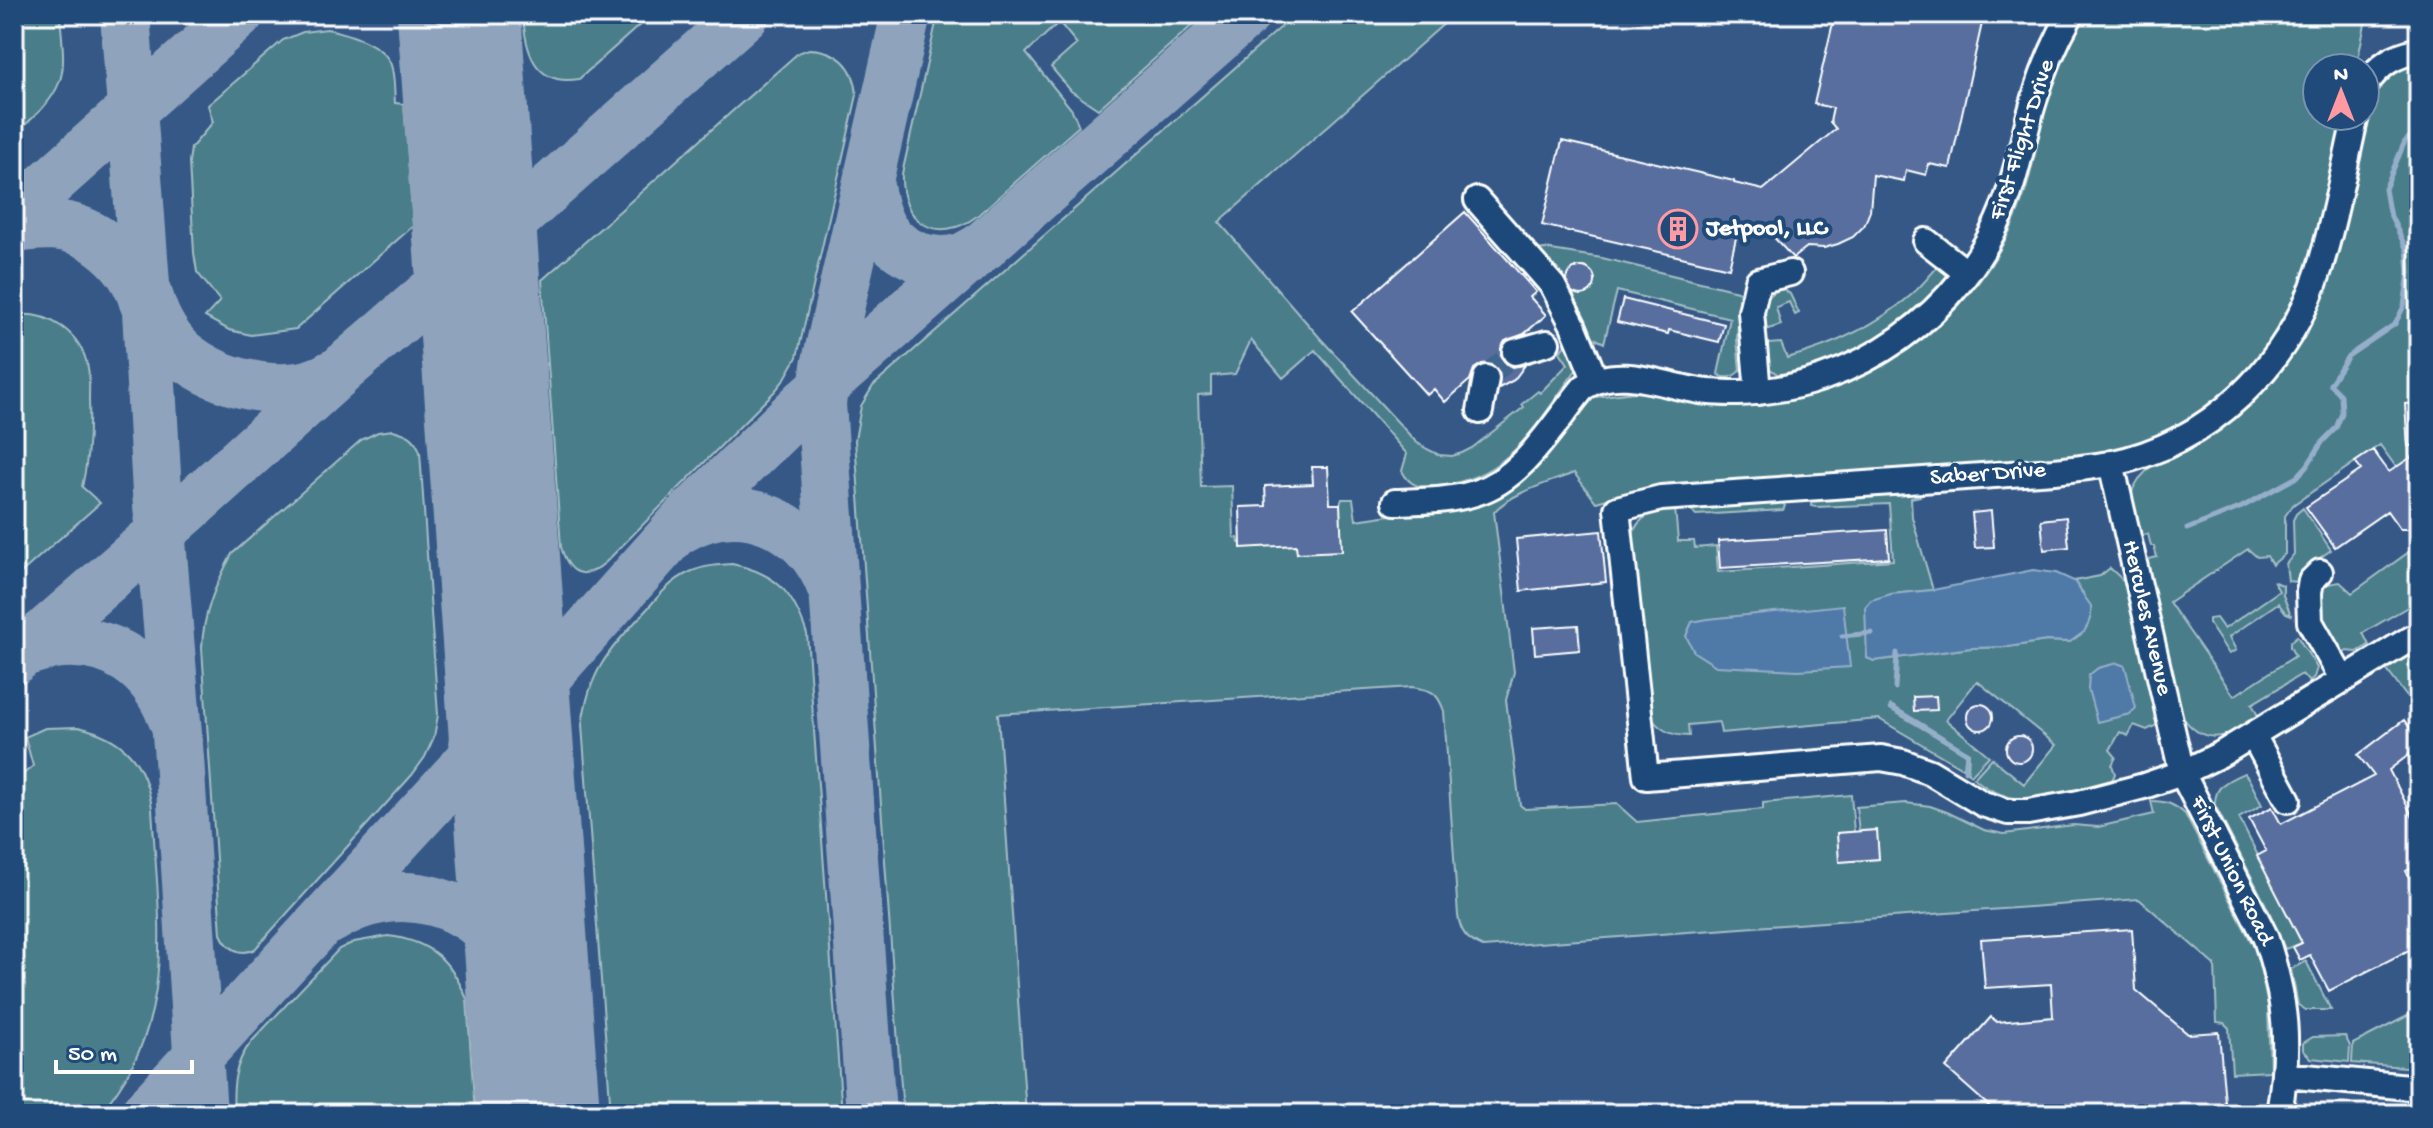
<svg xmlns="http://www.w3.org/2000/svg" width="2433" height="1128" font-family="'Gochi Hand',sans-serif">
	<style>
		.built { fill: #345887; fill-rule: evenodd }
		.green { fill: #497d8a; stroke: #a4bec4; stroke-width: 2 }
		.water { fill: #4f7aa7; stroke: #95afca; stroke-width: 2 }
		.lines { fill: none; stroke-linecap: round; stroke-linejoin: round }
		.stream { stroke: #95afca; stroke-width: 5 }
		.taxiway { stroke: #8fa4bc; stroke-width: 50 }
		.runway { stroke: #8fa4bc; stroke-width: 124 }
		.building { fill: #596e9e; stroke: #fff; stroke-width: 2 }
		.minor-tunnel { stroke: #41658e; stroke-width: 24; stroke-dasharray: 24 12; stroke-linecap: butt }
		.minor-casing { stroke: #fff; stroke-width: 30 }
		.minor { stroke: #1f4a7a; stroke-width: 24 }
		.labels { text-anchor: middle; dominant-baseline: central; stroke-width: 8; stroke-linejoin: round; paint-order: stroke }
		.street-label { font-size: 24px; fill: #fff; stroke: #1f4a7a }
		.poi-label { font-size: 24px; font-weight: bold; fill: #fff; stroke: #1f4a7a; text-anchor: start }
	</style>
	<rect width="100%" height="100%" fill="#1f4a7a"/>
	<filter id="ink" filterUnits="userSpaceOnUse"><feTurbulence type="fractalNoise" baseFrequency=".0125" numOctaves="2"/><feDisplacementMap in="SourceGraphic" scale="16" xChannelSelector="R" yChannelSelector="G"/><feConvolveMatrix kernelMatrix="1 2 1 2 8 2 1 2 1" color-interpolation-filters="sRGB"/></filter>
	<g filter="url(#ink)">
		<path class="built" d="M14,14H2419V1114H14ZM2317,68H2365V116H2317Z"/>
		<path class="green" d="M14,14H60C61,35 67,64 59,83C51,104 30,120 14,135Z
			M523,14H652L579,79C534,87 525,50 523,14Z
			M938,14H1205L1098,109L1071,91L1051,67L1077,44L1059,22L1026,53L1072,110L1079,126L977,216C937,246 900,222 902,174Z
			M1296,14H1455L1219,222L1320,338L1416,442L1427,449L1439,455L1452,456L1462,453L1472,448L1524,407L1522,404L1538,391L1540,393L1568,364L1560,352L1565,345L1570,347L1576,361V370C1537,423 1511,478 1438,486C1420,487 1411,488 1402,471L1407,454L1315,350L1283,378L1251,340L1235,374L1211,376V394L1198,395L1201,487L1232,486L1234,537L1238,538L1239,543H1241L1242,547L1296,545L1297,553L1340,504L1342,499H1353L1356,520L1464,504L1516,484L1532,471L1580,407L1595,397L1634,392L1806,394C1909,368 1992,295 2025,193C2036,158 2040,121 2051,86C2059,61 2071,37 2084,14H2367L2356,68H2317V116H2346C2315,244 2300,366 2169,433C2144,446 2115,450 2088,456L1703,482L1644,489L1596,502L1574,473C1551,482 1510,493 1494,512L1514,672L1506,700L1520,805L1525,809L1617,804L1637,822L1763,809V803L1851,795L1854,832L1837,833L1840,862L1879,859L1876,830L1859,831L1856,807L1906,803L1930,806L1947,812L1984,830L2004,834L2073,825L2098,827L2154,814L2151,801C2166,801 2174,804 2185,814L2257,953L2268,1006L2270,1071L2232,1073L2229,1028L2224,1023L2217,1022L2215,965L2139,899L1483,947C1467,940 1461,933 1458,916L1444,711C1437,691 1431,690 1412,687L998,714L1026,1114H903L855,440L861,406L873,386Z
			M327,29C347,33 384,44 391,65C395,77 394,91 395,103L404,104L413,226L296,329L251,335L229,330L205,317L220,301L197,272L194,253L189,162L191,148L213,122L208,105L283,40L303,32Z
			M809,49C838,50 855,66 857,95L797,357L784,380L775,391L606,562C583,582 569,574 561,547L542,280L798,53Z
			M2419,62V403L2405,404L2409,459L2396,467L2380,445L2293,505L2285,516V554L2272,565L2267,556L2257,557L2248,549L2169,602L2234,696L2295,656L2290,647V642L2297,636L2317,668L2314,677L2309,682L2302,674L2252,704L2258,716V719C2222,742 2199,747 2176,707L2142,561L2157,557L2154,546H2151L2148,534L2136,537L2130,503L2133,489L2139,479L2151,466L2273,375L2365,112L2369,93L2393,67Z
			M1545,249L1602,258L1737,291L1740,293L1737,339L1740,370C1735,377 1725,380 1718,374L1730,318L1617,291L1604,343L1594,338L1589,332L1534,250Z
			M1940,264L1952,274C1939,288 1927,304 1913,315C1876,346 1826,372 1777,374L1769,368C1764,347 1751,294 1783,289L1790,294L1799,313L1795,315L1789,302L1776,307L1781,325L1765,330L1768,344L1781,343L1787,358C1831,346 1874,327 1910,296C1921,287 1930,275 1940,264Z
			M14,315C49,311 81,332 88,368C90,378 89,389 89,399C90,430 89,457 82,487L100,503L14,579Z
			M393,430C408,434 415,437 420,452L438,715L434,737L425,757L412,775L255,949C240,957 227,948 221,934L202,648C203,613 216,584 232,554L361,440L378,432Z
			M1918,492L1920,496L1911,498L1912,517L1933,590L1891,594L1867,658L1874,661L1971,648L2008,647L2046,641L2070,642L2083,593L2074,581L2100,576L2110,568L2125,582L2161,723L2147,730L2134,725L2128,736L2120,732L2110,750L2116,757L2112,765L2115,774L2110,784C2064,797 2014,814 1974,778L1992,758L2024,784L2056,745L1977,681L1946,720L1989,756L1971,775L1968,773L1969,753L1892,706L1890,709L1966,754L1965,765L1962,768L1879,719L1721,733L1719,722L1688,725L1689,736C1670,736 1658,729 1648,713L1632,536C1638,515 1655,511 1675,508L1678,541H1694L1695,548L1716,546L1718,572L1893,560L1889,504L1816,507L1811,506V501Z
			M1782,502L1785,506L1783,510L1696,515L1692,511L1693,507Z
			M2303,508L2331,550L2300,572L2296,582L2288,581L2286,564L2294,554L2293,520L2296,514Z
			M2409,552L2411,605L2363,633L2369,645L2357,652L2345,651L2342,654L2319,619L2320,594L2323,588L2328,584L2340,582L2352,593Z
			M732,564C776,573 793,592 807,634L842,1114H611L582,725C590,667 611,649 648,608C660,594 672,580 690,572C703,566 717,565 732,564Z
			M2274,582L2283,585V595L2291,615L2286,613L2278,603L2229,637L2236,650L2229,654L2209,624V619L2216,618L2224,629L2279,591Z
			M2419,649V713L2383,665L2394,657Z
			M78,727C124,737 145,762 152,808C158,919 180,1023 99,1114H14V782L33,766L25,737L45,728Z
			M2244,773L2249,779L2262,805L2239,818L2302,943L2285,949L2269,911L2215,805C2214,786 2228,780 2244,773Z
			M388,936C431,941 451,961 467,999L475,1114H234C232,1086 234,1063 252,1041L339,949L354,942Z
			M2306,961L2331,1010H2306L2298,1005L2291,969Z
			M2419,1010V1068L2352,1063L2353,1044Z
			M2345,1036L2350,1046L2349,1062L2311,1058L2303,1050V1043L2313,1037Z"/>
		<path class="water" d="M2033,570L2056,573L2074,581L2091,606V619L2084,632L2070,642L2046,641L2008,647L1971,648L1874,661L1867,658L1865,607L1871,600L1891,594L1933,590Z
			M1843,605L1850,667L1798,670L1716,666L1694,652L1686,636L1692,622L1708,619Z
			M2117,663L2125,666L2136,708L2130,714L2097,722L2088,689L2089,675L2098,668Z"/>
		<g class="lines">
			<path class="stream" d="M2187,529L2242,507L2297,477L2307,466L2323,441L2336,428L2342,413L2341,395L2330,384L2348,356L2395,324L2404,306L2409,272L2407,250L2389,212L2385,189L2405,141L2419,130
				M1842,636L1872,633
				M1895,688L1897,653
				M1891,707L1967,753L1965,771"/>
			<path class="taxiway" d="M125,14L147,311L157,493L179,758L202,1114
				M457,14L459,17
				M868,181C871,198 874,215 883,230C900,255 933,267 962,258C969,255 977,250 984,246
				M14,215L239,14
				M14,228C27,226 40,225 52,225C95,227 133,262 144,302
				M149,298C155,321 169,345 189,359C226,386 293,401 334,374
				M678,530C740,492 808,522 832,588
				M23,652C33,649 43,646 53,644C111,636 154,667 173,719
				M14,660L184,512L346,366L476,254L745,14
				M482,739L500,691L506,646
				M518,818C521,773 523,732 542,691
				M330,919C396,876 482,898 516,971C525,992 529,1015 533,1036
				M145,1114L511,716L686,519L806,402L1246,14
				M871,1114L821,404L826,366L906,14"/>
			<path class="runway" d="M459,14L538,1114"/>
		</g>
		<path class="building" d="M1835,14H1984L1950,168L1929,164L1926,175L1906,170L1904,181L1873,175L1870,211L1864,226L1853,237L1838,244L1824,248L1807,247L1793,258L1769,232L1739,225L1729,268L1542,225L1562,141L1734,181V183L1763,190L1836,129L1830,122L1833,108L1814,104Z
			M1465,212L1536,292L1530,297L1546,315L1524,334L1505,341L1501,348V357L1505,363L1512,367L1525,365L1514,380L1499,388L1500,374L1496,367L1489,363L1482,364L1474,369L1470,380L1445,402L1434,389L1427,395L1352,312Z
			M1567 281a14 14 0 1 1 28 0a14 14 0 1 1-28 0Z
			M1623,299L1724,324L1719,342L1669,330L1668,334L1617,322Z
			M2419,403V445L2408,446L2405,404Z
			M2373,450L2389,472L2419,452V529H2400L2387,511L2335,547L2306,507L2361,470L2355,462Z
			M1312,467H1328L1330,504H1340L1342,551L1297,553L1296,545L1241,548L1240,507L1266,506L1265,486L1313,484Z
			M1991,511L1994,547L1975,548L1972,513Z
			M2066,517L2069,547L2044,550L2041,520Z
			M1887,530L1889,558L1720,568L1718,541Z
			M1601,531L1606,582L1521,591L1516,539Z
			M1578,625L1580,650L1535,654L1533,628Z
			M1936,696L1937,710L1914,711L1913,697Z
			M1967 717a13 13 0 1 1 26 0a13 13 0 1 1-26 0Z
			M2404,720L2419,740V747L2389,770L2419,829V865L2406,871L2419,896V945L2329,991L2310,955L2300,960L2293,947L2302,943L2257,856L2266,851L2249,819L2272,807L2281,824L2374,776L2358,755Z
			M2006 749a13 13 0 1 1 26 0a13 13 0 1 1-26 0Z
			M1877,830L1879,859L1839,862L1837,833Z
			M2132,929L2136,990L2188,1034L2219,1032L2226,1114H1998L1946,1068L1991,1017L1997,1022L2053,1017L2051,984L1985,988L1981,939Z"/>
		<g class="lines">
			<path class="minor-tunnel" d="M1486,378L1515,352"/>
			<g class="minor-casing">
				<path id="minor" d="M2365,85C2381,63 2393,56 2419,50
					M2356,116C2344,167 2335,220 2319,270C2288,366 2210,444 2109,464C2091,467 2073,469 2054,471L1661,498L1617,509L1646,777L1881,758L1903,762L1930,772L1983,804L2008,812H2028L2079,803L2144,786L2182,773L2221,754L2410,639L2419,638
					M1477,200L1553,286L1573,325L1595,379
					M1926,241L1967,273
					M1515,352L1547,343
					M1758,392L1751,312L1758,281L1790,273
					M1480,411L1486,378
					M2111,463L2182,773L2265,936C2287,1001 2290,1047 2279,1114
					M1395,502C1422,501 1450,501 1475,493C1523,479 1553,424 1584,387C1617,365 1660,384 1695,390C1709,393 1724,393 1738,393C1855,390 1964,313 2005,204C2018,171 2023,137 2033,104C2042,73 2055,42 2071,14
					M2320,572L2311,581L2309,592L2310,622L2343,680
					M2253,735L2288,800
					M2285,1075L2419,1088"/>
			</g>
			<use href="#minor" class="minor"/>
		</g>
	</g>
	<defs>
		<g id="building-ring" transform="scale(2)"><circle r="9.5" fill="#1f4a7a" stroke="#ff9aa2" stroke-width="1.5"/><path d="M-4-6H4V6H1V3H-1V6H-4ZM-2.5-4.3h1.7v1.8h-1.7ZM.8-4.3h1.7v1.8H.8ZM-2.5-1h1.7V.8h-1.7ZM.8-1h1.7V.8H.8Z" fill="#ff9aa2"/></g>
	</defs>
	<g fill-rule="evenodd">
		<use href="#building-ring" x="1678" y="229"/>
	</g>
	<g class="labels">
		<g class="street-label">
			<text transform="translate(2023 140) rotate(-72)">First Flight Drive</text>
			<text transform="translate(1988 475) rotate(-4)">Saber Drive</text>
			<text transform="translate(2146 618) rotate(77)">Hercules Avenue</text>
			<text transform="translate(2231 871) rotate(64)">First Union Road</text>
		</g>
		<g class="poi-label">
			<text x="1706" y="229">Jetpool, LLC</text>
		</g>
	</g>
	<rect width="2433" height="1128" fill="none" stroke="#1f4a7a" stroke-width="48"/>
	<rect x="24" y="24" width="2385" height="1080" fill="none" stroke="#fff" stroke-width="3" filter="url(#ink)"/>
	<g transform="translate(2341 92)"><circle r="38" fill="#1f4a7a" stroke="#7992af" stroke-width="2"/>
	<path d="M0-6L14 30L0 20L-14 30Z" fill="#ff9aa2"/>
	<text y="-12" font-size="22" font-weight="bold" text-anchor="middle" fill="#ffffff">N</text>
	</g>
	<path d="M56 1060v12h136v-12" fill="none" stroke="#ffffff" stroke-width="4"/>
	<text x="68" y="1060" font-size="24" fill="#ffffff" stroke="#1f4a7a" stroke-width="6" paint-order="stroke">50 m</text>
</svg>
